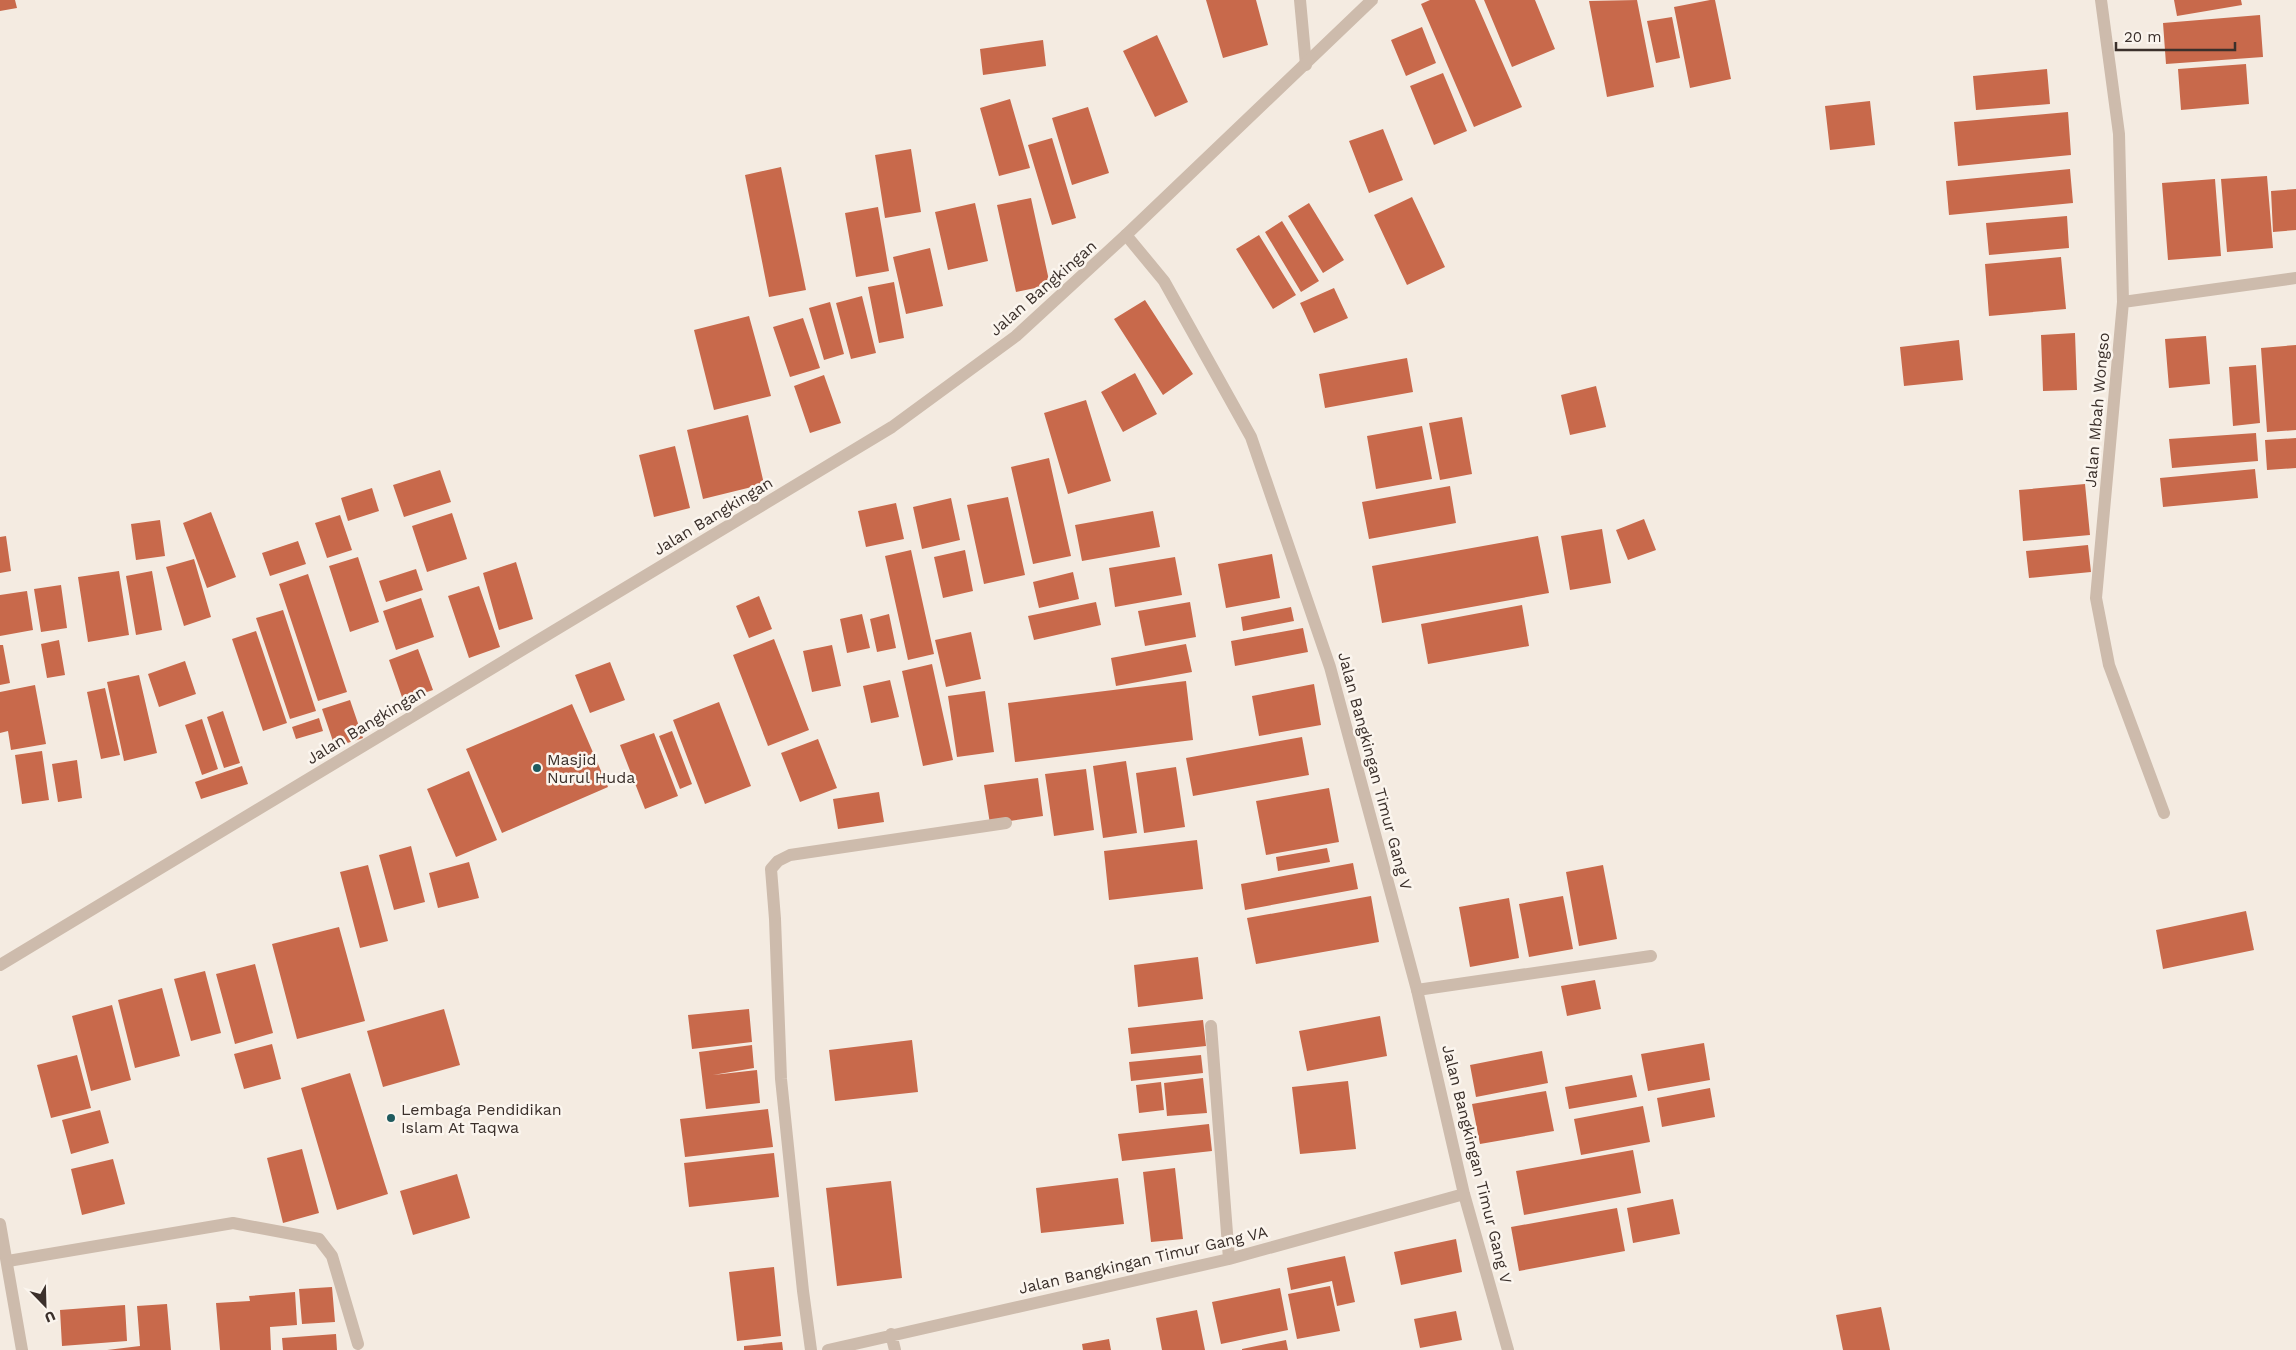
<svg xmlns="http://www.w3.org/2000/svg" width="2296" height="1350" font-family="'Work Sans',sans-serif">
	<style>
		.building { fill: #c8694b }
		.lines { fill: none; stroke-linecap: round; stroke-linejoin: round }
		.service { stroke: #cdbbac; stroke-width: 12 }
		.minor { stroke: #cdbbac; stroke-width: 12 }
		.tertiary { stroke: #cdbbac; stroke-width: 12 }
		.poi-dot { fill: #1f5a5e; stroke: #fbf5ee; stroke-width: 2 }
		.labels { text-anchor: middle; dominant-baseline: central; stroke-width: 5; stroke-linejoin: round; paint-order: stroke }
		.street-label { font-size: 16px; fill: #3b302b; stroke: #fbf5ee }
		.poi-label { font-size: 16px; fill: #3b302b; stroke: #fbf5ee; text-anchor: start }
	</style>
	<rect width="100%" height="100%" fill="#f4ebe1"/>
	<path class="building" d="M0,0H15L17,8L0,11Z
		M1206,0H1256L1268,45L1223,58Z
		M1430,0H1475L1522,107L1474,127L1421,4Z
		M1484,0H1535L1555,49L1512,67Z
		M1637,0L1654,87L1607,97L1589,1Z
		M1710,0H1715L1731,79L1690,88L1674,7Z
		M2174,0H2241L2242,5L2177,16Z
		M2260,15L2263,57L2166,64L2163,23Z
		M1672,17L1680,58L1656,63L1647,21Z
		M1422,27L1436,63L1406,76L1391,40Z
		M1157,35L1188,102L1155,117L1123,51Z
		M1043,40L1046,66L983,75L980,49Z
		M2246,64L2249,104L2181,110L2178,69Z
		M2047,69L2050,104L1976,110L1973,76Z
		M1443,73L1467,131L1434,145L1410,86Z
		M1010,99L1030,168L999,176L980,108Z
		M1870,101L1875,145L1830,150L1825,106Z
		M1088,107L1109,173L1072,185L1052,118Z
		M2068,112L2071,155L1958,166L1954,122Z
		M1383,129L1403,180L1369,193L1349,141Z
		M1052,138L1076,218L1052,225L1028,145Z
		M911,149L921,212L885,218L875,155Z
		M781,167L806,290L769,297L745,175Z
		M2070,169L2073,203L1949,215L1946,181Z
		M2267,176L2273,248L2227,252L2221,179Z
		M2215,179L2221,256L2168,260L2162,183Z
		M2296,189V230L2273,232L2271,191Z
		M1412,197L1445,267L1407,285L1374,215Z
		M1031,198L1050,285L1016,292L997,205Z
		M975,203L988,261L948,270L935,212Z
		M1309,203L1344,260L1323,273L1288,216Z
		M878,207L889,271L856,277L845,213Z
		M2067,216L2069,248L1989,255L1986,223Z
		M1282,221L1319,281L1301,292L1265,232Z
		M1259,235L1296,295L1273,309L1236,249Z
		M930,248L943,306L906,314L893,257Z
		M2061,257L2066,309L1989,316L1985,264Z
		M894,282L904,338L879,343L868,287Z
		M1334,288L1348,318L1314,333L1300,303Z
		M862,296L876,353L851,359L836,303Z
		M1145,300L1193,374L1163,395L1114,319Z
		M830,302L844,354L824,360L809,308Z
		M749,316L771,396L714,410L694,330Z
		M803,318L820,368L790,377L773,327Z
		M2075,333L2077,390L2043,391L2041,335Z
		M2206,336L2210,384L2169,388L2165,339Z
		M1959,340L1963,380L1904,386L1900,347Z
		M2296,345V430L2267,432L2261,348Z
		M1407,358L1413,392L1325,408L1319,374Z
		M2256,365L2260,423L2233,426L2229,367Z
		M1135,373L1157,414L1123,432L1101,392Z
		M824,375L841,423L810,433L794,386Z
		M1596,386L1606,427L1570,435L1561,395Z
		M1086,400L1111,481L1068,494L1044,413Z
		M748,415L764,484L703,499L687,430Z
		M1462,417L1472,474L1440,480L1429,423Z
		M1422,426L1432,479L1376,489L1367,436Z
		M2256,433L2258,461L2172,468L2169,439Z
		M2296,438V468L2267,470L2265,440Z
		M675,446L690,508L654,517L639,455Z
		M1049,458L1071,556L1033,564L1011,467Z
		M2255,469L2258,498L2163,507L2160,478Z
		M440,470L451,502L404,517L393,485Z
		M2085,484L2090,535L2023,541L2019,490Z
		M1450,486L1456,523L1369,539L1362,502Z
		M372,488L379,511L348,521L341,498Z
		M1008,497L1025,575L984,584L967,505Z
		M951,498L960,540L922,549L913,507Z
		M896,503L904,539L866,547L858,511Z
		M1153,511L1160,547L1082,561L1075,525Z
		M211,512L236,577L207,588L183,523Z
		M452,513L467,559L427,572L412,526Z
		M340,515L352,550L327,558L315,523Z
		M1644,519L1656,550L1628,560L1616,530Z
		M160,520L165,556L136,560L131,524Z
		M1602,529L1611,583L1570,590L1561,536Z
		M6,536L11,571L0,573V537Z
		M1538,536L1549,593L1382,623L1372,566Z
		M298,541L306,564L270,576L262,553Z
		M2088,545L2091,572L2029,578L2026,551Z
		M911,550L934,654L908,660L885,556Z
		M965,550L973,591L943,598L934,557Z
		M1272,554L1280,598L1226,608L1218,564Z
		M358,557L379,622L350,632L329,566Z
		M1175,557L1182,595L1115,607L1109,568Z
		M194,559L211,617L184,626L166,567Z
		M516,562L533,619L499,630L483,573Z
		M416,569L423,590L386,602L379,581Z
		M119,571L129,635L88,642L78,577Z
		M152,571L162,630L136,635L126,576Z
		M1073,572L1079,599L1039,608L1033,582Z
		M308,574L347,692L318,701L279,584Z
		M61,585L67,628L41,632L34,589Z
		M479,586L500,647L469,658L448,596Z
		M27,591L33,630L0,636V595Z
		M759,596L772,629L749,638L736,606Z
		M421,598L434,637L396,650L383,611Z
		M1096,602L1101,625L1034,640L1028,616Z
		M1190,602L1196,637L1145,646L1138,611Z
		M1522,605L1529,646L1428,664L1421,624Z
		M1291,607L1294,621L1243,631L1241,617Z
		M283,610L316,711L290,719L256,618Z
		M862,614L870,648L847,653L840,619Z
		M889,614L896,648L877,652L870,619Z
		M1303,628L1308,652L1235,666L1231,641Z
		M256,631L287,723L263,731L232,639Z
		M971,632L981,679L946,687L935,640Z
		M774,639L809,730L768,746L733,655Z
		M59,640L65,675L47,678L41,644Z
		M1186,644L1192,672L1116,686L1111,658Z
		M0,645H3L10,683L0,685Z
		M832,645L841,686L812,692L803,651Z
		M418,649L433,690L403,700L389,660Z
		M185,661L196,694L159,707L148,674Z
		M610,662L625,700L590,713L575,675Z
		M932,664L953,760L923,766L902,671Z
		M139,675L157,753L124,761L107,682Z
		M890,680L899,717L871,723L863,686Z
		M1186,681L1193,740L1015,762L1008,703Z
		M1314,684L1321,725L1259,736L1252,696Z
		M35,685L46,744L11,750L8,731L0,733V692Z
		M105,688L120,755L101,759L87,692Z
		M985,691L994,752L957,757L948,696Z
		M350,700L363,738L335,747L322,709Z
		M719,702L751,786L705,804L673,720Z
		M572,704L608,787L502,833L466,749Z
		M223,711L240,763L224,768L207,717Z
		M319,718L323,731L296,739L292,727Z
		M202,719L218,769L202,775L185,725Z
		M672,731L692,784L680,789L659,736Z
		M654,733L678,796L645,809L620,745Z
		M1302,737L1309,775L1193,796L1186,758Z
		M818,739L837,788L800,802L781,753Z
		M42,751L49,800L22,804L15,755Z
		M77,760L82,798L58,802L52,764Z
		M1126,761L1137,833L1103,838L1093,766Z
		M242,766L248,784L201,799L195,782Z
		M1176,767L1185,827L1144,833L1136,773Z
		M1086,769L1094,830L1054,836L1045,774Z
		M469,771L497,840L456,857L427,789Z
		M1038,778L1043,816L990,824L984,785Z
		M1329,788L1339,842L1266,855L1256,801Z
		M879,792L884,822L838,829L833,799Z
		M1197,840L1203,889L1109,900L1104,851Z
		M411,846L425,902L394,910L379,855Z
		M1327,848L1330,862L1278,871L1276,857Z
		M469,862L479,898L438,908L429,873Z
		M1353,863L1358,889L1245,910L1241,884Z
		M368,865L388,941L360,948L340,872Z
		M1603,865L1617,939L1579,946L1566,872Z
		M1371,896L1379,942L1256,964L1247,918Z
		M1563,896L1573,949L1529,957L1519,904Z
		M1509,898L1519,958L1470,967L1459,907Z
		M2246,911L2254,950L2163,969L2156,930Z
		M339,927L365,1021L297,1039L272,944Z
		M1198,957L1203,999L1138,1007L1134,965Z
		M255,964L273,1033L235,1044L216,974Z
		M205,971L221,1033L191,1041L174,979Z
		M1595,980L1601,1009L1567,1016L1561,986Z
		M162,988L180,1056L135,1068L118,1000Z
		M112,1005L131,1080L91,1091L72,1016Z
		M444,1009L460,1065L383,1087L367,1031Z
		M749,1009L752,1042L692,1049L688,1015Z
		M1380,1016L1387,1056L1307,1071L1299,1031Z
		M1203,1020L1206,1046L1131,1054L1128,1028Z
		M912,1040L918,1092L835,1101L829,1050Z
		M1704,1043L1710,1080L1648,1091L1641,1054Z
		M272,1044L281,1079L244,1089L234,1054Z
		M752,1045L754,1068L713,1075L757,1070L760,1103L706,1109L699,1052Z
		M1542,1051L1548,1083L1476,1097L1470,1065Z
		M77,1055L91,1108L51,1118L37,1065Z
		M1201,1055L1203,1073L1131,1081L1129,1062Z
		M350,1073L388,1194L337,1210L301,1088Z
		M1632,1075L1637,1097L1569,1109L1565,1087Z
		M1203,1078L1207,1113L1167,1116L1164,1083Z
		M1348,1081L1356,1149L1300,1154L1292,1087Z
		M1161,1082L1164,1110L1139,1113L1136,1085Z
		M1710,1088L1715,1117L1662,1127L1657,1098Z
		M1546,1091L1554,1131L1480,1144L1472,1104Z
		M1643,1106L1650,1142L1581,1155L1574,1119Z
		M768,1109L773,1147L685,1157L680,1119Z
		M100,1110L109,1143L71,1154L62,1120Z
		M1209,1124L1212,1151L1122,1161L1118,1134Z
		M302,1149L319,1213L283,1223L267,1158Z
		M1633,1150L1641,1193L1524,1215L1516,1171Z
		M774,1153L779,1197L689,1207L684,1163Z
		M113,1159L125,1204L82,1215L71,1169Z
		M1175,1168L1183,1239L1151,1242L1143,1172Z
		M457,1174L470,1218L413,1235L400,1191Z
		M1118,1178L1124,1224L1041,1233L1036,1188Z
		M891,1181L902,1278L837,1286L826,1188Z
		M1673,1199L1680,1234L1633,1243L1627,1208Z
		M1617,1208L1625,1251L1519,1271L1511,1227Z
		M1456,1239L1462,1272L1401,1285L1394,1252Z
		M1345,1256L1355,1302L1337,1306L1332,1281L1291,1290L1287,1268Z
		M774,1267L781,1336L737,1341L729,1272Z
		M1330,1286L1340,1331L1297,1339L1288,1294Z
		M332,1287L335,1322L302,1324L299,1289Z
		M1280,1288L1288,1330L1221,1344L1212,1302Z
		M295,1292L297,1325L270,1327L271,1350H220L216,1303L250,1301L249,1296Z
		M167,1304L171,1350H107L140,1346L137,1306Z
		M125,1305L127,1341L62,1346L60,1310Z
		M1881,1307L1890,1350H1843L1836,1315Z
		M1197,1310L1205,1350H1162L1156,1318Z
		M1456,1311L1462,1340L1420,1348L1414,1319Z
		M336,1334L337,1350H283L282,1338Z
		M1109,1339L1111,1350H1083L1082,1344Z
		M1286,1340L1288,1350H1242V1349Z
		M782,1342L783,1350H744V1346Z"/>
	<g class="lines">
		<path class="service" d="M1417,990L1651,956
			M8,1261L233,1223L319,1239L332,1256L358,1344"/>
		<path class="minor" d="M1300,0L1306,65
			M2101,0L2119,134L2123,302L2096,598L2109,665L2164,813
			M1126,235L1164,281L1251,437L1330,667L1417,990L1464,1194L1508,1350
			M2123,302L2296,278
			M1211,1026L1229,1259
			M0,1224L22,1350
			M891,1334L895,1350
			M811,1350L803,1291L781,1079L775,919L771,869L778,861L790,855L1006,823
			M828,1350L1229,1259L1464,1194"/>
		<path class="tertiary" d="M0,965L892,427L1016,336L1126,235L1372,0"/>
	</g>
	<g class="poi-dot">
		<circle cx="537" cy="768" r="5"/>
		<circle cx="391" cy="1118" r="5"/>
	</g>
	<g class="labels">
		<g class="street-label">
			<text transform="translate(1043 288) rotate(-41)">Jalan Bangkingan</text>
			<text transform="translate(2097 410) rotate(-85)">Jalan Mbah Wongso</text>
			<text transform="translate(713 516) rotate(-31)">Jalan Bangkingan</text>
			<text transform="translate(366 725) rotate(-31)">Jalan Bangkingan</text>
			<text transform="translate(1375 771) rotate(75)">Jalan Bangkingan Timur Gang V</text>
			<text transform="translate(1477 1164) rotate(76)">Jalan Bangkingan Timur Gang V</text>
			<text transform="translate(1143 1260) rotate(-13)">Jalan Bangkingan Timur Gang VA</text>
		</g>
		<g class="poi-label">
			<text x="547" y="759">Masjid<tspan x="547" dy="18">Nurul Huda</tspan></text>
			<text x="401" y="1109">Lembaga Pendidikan<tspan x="401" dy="18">Islam At Taqwa</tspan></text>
		</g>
	</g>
	<g transform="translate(45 1305) rotate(157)" stroke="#fbf5ee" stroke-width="4" paint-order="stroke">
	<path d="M0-4L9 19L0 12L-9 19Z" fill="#3b302b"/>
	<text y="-8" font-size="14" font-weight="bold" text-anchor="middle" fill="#3b302b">U</text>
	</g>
	<path d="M2116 42v8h119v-8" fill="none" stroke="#3b302b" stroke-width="2.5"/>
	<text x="2124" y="42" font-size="15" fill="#3b302b" stroke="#fbf5ee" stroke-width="4" paint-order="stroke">20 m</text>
</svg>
